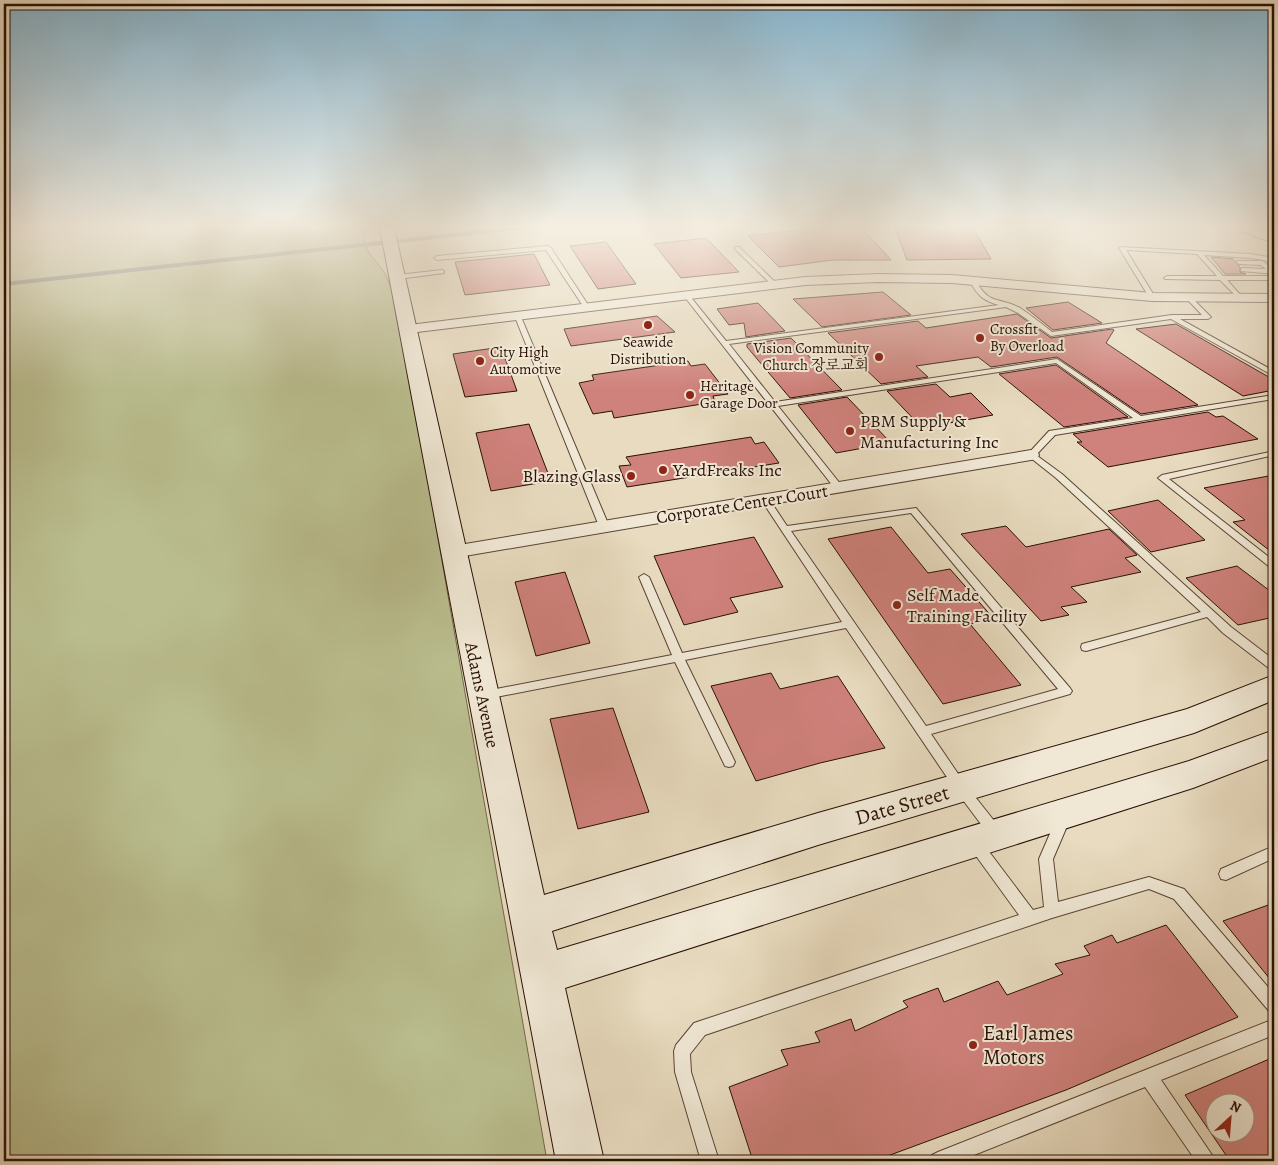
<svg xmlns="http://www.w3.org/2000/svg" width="1278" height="1165" font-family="Alegreya,'Noto Serif KR',serif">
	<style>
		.green { fill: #babe8f; stroke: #72674a }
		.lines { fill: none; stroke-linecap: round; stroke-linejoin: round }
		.stream { stroke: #6c776a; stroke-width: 4 }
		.building { fill: #cf817b; stroke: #2a1005; fill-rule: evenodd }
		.lane-casing { stroke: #5a4334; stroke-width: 2 }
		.street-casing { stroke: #5a4334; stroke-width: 2 }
		.secondary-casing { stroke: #2a1005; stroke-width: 2 }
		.primary-casing { stroke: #2a1005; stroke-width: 2 }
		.lane { fill: #f0e8d5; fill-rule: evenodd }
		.street { fill: #f0e8d5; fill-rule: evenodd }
		.secondary { fill: #f0e8d5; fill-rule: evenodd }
		.primary { fill: #e8dbbf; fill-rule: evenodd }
		.poi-dot { fill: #8f2418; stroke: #f0e8d5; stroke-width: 2 }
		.labels { text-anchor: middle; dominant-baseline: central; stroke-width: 4; stroke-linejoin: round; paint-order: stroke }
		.far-poi-label { font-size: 15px; fill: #2a1005; stroke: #f0e8d5; text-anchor: start }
		.poi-label { font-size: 18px; fill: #2a1005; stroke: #f0e8d5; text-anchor: start }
		.street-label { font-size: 18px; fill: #2a1005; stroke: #f0e8d5 }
		.near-street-label { font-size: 21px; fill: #2a1005; stroke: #f0e8d5 }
		.near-poi-label { font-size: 21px; fill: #2a1005; stroke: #f0e8d5; text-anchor: start }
	</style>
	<rect width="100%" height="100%" fill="#e8dbbf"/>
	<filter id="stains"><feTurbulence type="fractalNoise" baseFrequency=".004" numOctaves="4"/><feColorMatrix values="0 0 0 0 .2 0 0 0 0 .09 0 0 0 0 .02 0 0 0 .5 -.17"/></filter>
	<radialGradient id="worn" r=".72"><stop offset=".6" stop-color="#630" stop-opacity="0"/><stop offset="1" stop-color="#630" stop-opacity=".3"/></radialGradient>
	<path class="green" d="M4,228H367C358,247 375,258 384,272C396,292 398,321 404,344L547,1161H4Z"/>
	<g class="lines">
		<path class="stream" d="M4,284L517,228"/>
	</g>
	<path class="building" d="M817,228H862L891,260H833L779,267L748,236Z
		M895,228H973L991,259L907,260Z
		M706,238L739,272L681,278L654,244Z
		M606,242L636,284L598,289L570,246Z
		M534,254L550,285L465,295L455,262Z
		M1211,257L1233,259L1240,267V272L1246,274H1225Z
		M883,292L911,315L822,327L793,299Z
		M1068,302L1102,323L1053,330L1026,308Z
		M758,303L785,331L746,337L744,323L729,325L717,309Z
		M1017,314L1051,338L1112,329L1114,330L1106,343L1198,405L1141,414L1057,357L991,367L978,357L916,366L928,377L881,384L828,333L918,321L926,328Z
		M657,316L675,332L571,346L564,329Z
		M1176,324L1274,380V390L1243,396L1136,329Z
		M791,338L842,390L790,398L747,347V344Z
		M501,347L517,391L465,397L453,354Z
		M688,361L691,366L705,364L728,394L713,396L715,402L614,418L612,411L593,414L579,383L594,380L592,375Z
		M1056,365L1128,417L1064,427L999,374Z
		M936,384L950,397L971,393L993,415L922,428L887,391Z
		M847,397L891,443L836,453L798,405Z
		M1208,412L1216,417L1223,416L1258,439L1108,467L1077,442H1082L1073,434Z
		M529,424L551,481L491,491L476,433Z
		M751,437L755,444L764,442L779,463L627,487L619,466L631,465L626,457Z
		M1274,475V554L1233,522L1245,520L1204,488Z
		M1158,500L1176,515L1205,540L1151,552L1108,511Z
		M1006,526L1026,547L1109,529L1137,555L1125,558L1141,572L1071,587L1087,602L1061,607L1069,615L1041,621L961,534Z
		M891,527L928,573L950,569L994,619L970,624L1021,685L943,704L828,539Z
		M754,537L783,587L730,598L738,612L684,625L654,556Z
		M1237,566L1274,594V617L1238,625L1186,578Z
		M565,572L590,643L536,656L515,582Z
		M771,673L780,689L838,676L885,748L820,763L756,781L711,686Z
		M613,708L649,812L578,829L550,719Z
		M1274,903V984L1223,921Z
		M1166,925L1238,1017L1066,1090L874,1161H753L729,1087L788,1065L781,1050L820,1042L815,1032L851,1019L855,1031L908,1007L903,1001L938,988L944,1002L998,981L1007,995L1063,974L1055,964L1090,955L1084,946L1112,935L1117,943Z
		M1274,1057V1161H1230L1185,1095ZM1216,1102H1246V1132H1216Z"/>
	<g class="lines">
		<g class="lane-casing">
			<path id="lane" d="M548,246L551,248L590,308L589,309H585L546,250L437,260L434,258L437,256Z
				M735,247H739L777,284V286H773L735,249Z
				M1120,247L1251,254L1274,258V262L1251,258L1204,255L1223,276H1274V280H1227L1244,299L1241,301L1220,280L1165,279L1164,278L1167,276H1217L1197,254L1126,250L1155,297L1152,299L1149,297L1119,248Z
				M1237,261H1262L1274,269V274L1241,271V269L1243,268L1266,269L1261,265L1239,264L1236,262Z
				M442,270L444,271V273L398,279L395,277L398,275Z
				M973,278L975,279C989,306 997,296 1020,308C1031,315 1042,324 1052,332L1172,315H1202L1186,298L1191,297L1211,317L1208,319H1180L1274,371V376L1171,319L1051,336L1018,313L1006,307L729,344L775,402L1057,359L1141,416L1274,395V399L1055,435L1036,455L1062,474L1231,627L1274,660V670L1270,669L1223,633L1207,617L1086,651L1082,650L1081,647L1082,644L1201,612L1056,478L1027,455L1049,431L1133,418L1056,363L778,406L842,486L843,488L839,491L836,490L684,296L689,295L726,341L999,305C984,301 976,295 970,280Z
				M516,316L521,317L609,526L607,528H601L599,526L515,317Z
				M1274,451V455L1169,479L1274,561V569L1271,568L1158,478L1162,475Z
				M766,498L769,499L787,526L916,508L1070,688L1072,691L1070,694L931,734L965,784L999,827L1001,831L999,835L994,837L989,835L957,792L846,628L685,660L735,762L733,766L729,767L725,766L675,662L486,699L482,698L480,695L482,692L486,691L672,655L639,577L644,574L649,577L682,653L842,622L762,501ZM911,513L1058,689L926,726L791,531Z
				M1063,813L1068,815L1070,819L1053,859L1058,902L1149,877L1184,889L1274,994V1014L1269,1011L1174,899L1149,889L1052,918L705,1035L690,1054L691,1072L719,1161H701L675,1072L674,1051L676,1045L694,1023L1019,915L971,849L969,845L971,841L976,839L981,841L1033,910L1044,907L1039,859L1058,815Z
				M1274,846V858L1226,880L1221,879L1219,874L1221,869Z
				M1274,1019V1035L1161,1080L1212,1155L1215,1161H1196L1145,1087L959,1161H929L932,1155L938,1152Z"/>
		</g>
		<g class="street-casing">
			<path id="street" d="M878,274L952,275L1152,293L1274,294V302L1152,301L952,283L878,282L805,285L409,333L402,329L409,325L805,277Z
				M1031,450L1037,451L1039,455L1037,459L453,558L446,556L443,552L446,548L453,546Z"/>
		</g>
		<g class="secondary-casing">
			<path id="secondary" d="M380,228H394L544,895L818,813L1187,709L1274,675V700L1194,733L818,845L552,931L557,950L1189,761L1274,730V757L1193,788L565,988L604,1161H556Z"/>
		</g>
		<g class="primary-casing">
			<path id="primary" d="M1239,228H1260L1274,234V243L1241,231Z"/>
		</g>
		<use href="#lane" class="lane"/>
		<use href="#street" class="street"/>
		<use href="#secondary" class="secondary"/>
		<use href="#primary" class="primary"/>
	</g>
	<linearGradient id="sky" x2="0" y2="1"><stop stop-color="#88b7d1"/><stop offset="0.58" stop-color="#f5efe2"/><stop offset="1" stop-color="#f5efe2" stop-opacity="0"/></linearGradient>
	<rect width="1278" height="391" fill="url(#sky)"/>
	<g class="poi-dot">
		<circle cx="648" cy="325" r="5"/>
		<circle cx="980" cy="338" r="5"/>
		<circle cx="879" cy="357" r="5"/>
		<circle cx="480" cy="361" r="5"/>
		<circle cx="690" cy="395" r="5"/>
		<circle cx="850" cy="431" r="5"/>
		<circle cx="663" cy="470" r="5"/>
		<circle cx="631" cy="476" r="5"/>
		<circle cx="897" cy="605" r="5"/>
		<circle cx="973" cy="1045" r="5"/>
	</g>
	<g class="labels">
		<g class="far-poi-label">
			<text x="990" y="329">Crossfit<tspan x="990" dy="17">By Overload</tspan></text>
			<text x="648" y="342" text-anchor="middle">Seawide<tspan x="648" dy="17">Distribution</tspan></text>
			<text x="869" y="348" text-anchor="end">Vision Community<tspan x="869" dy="17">Church 장로교회</tspan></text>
			<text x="490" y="352">City High<tspan x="490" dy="17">Automotive</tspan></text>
			<text x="700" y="386">Heritage<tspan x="700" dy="17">Garage Door</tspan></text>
		</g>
		<g class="poi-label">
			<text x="860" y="421">PBM Supply &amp;<tspan x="860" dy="21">Manufacturing Inc</tspan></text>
			<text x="673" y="470">YardFreaks Inc</text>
			<text x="621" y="476" text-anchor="end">Blazing Glass</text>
			<text x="907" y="595">Self Made<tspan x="907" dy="21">Training Facility</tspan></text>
		</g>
		<g class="street-label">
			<text transform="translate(742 504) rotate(-9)">Corporate Center Court</text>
			<text transform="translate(482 695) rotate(78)">Adams Avenue</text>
		</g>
		<g class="near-street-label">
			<text transform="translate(902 805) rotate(-16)">Date Street</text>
		</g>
		<g class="near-poi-label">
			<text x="983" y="1033">Earl James<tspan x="983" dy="24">Motors</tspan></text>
		</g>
	</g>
	<rect width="1278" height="1165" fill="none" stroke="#e8dbbf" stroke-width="20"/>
	<rect x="5" y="5" width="1268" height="1155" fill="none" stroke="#2a1005" stroke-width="2.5"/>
	<rect x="10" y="10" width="1258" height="1145" fill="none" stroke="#2a1005"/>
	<g transform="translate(1230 1118) rotate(26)"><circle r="24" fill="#f0e8d5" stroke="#a19282"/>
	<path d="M0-4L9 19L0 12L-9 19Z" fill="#8f2418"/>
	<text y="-8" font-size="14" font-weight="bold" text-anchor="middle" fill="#2a1005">N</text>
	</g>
	<rect width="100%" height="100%" filter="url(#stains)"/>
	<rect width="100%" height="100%" fill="url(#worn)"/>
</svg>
